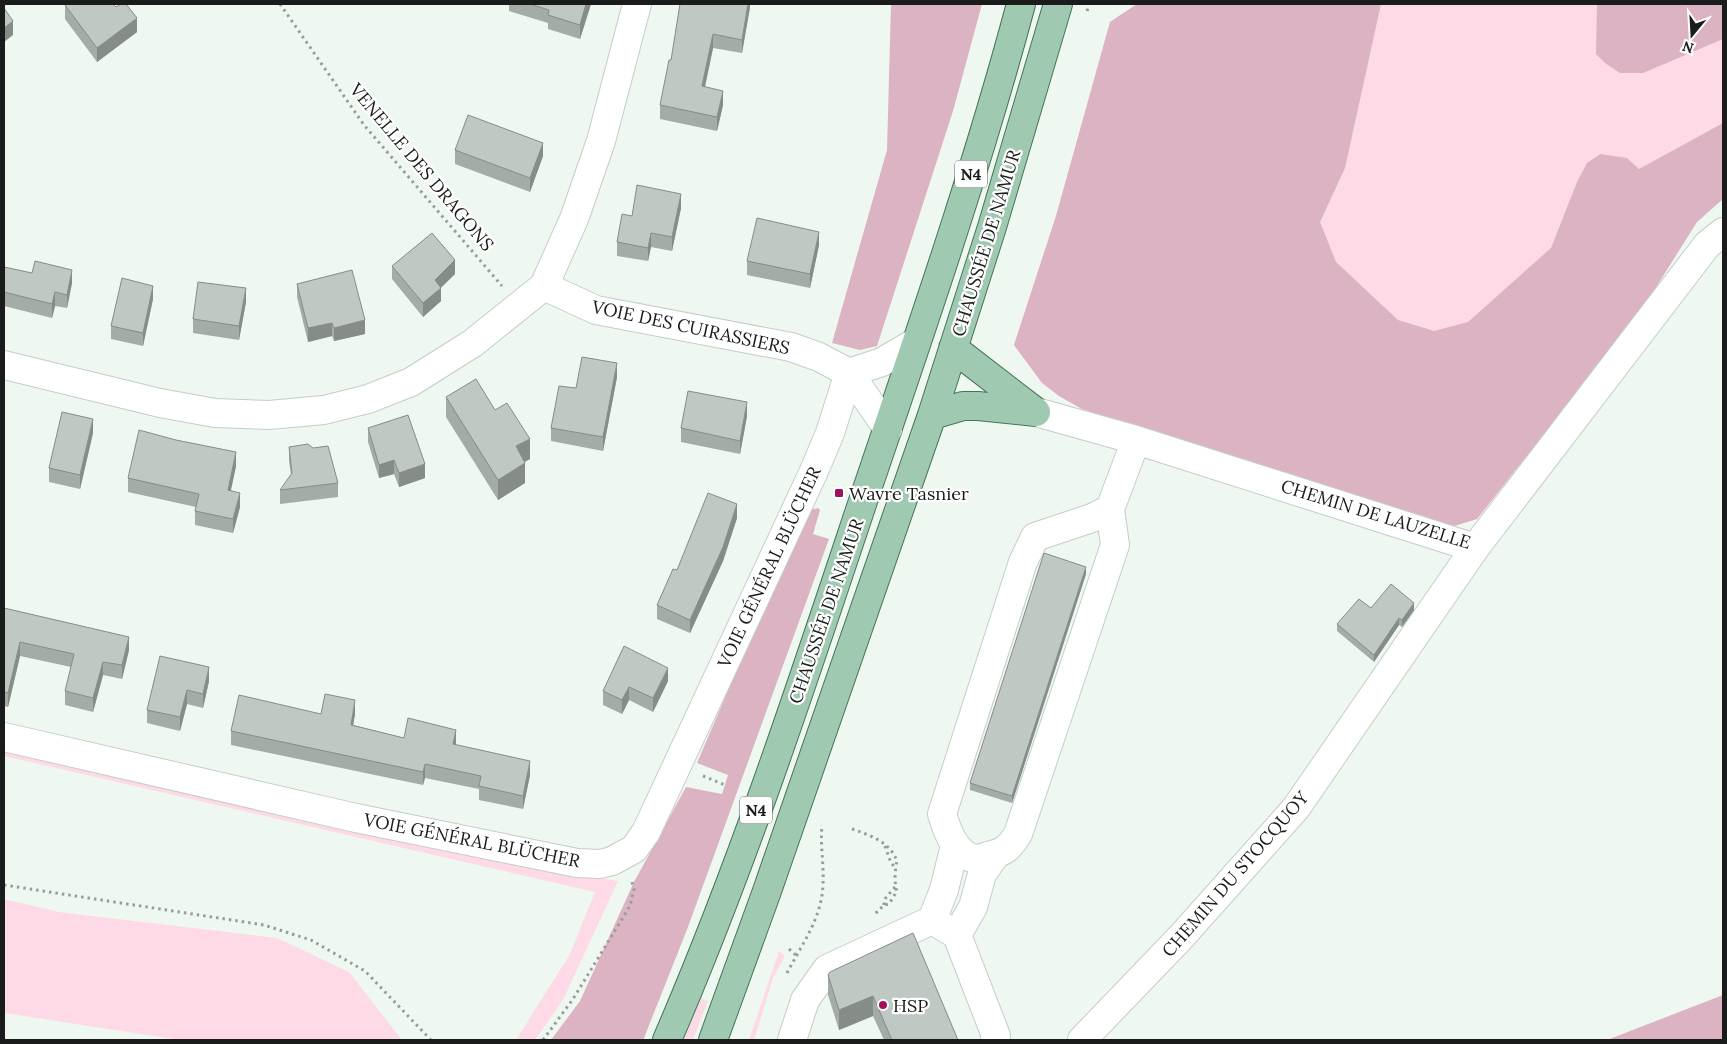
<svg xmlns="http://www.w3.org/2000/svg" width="1727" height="1044" font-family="Lora,serif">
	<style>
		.green { fill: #fedae7 }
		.forest { fill: #dbb3c2 }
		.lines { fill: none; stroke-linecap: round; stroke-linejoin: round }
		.minor-casing { stroke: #c4cec7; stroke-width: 30 }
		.major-casing { stroke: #467559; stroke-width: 30 }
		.path { stroke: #979e99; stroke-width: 3; stroke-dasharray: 2.5 4; stroke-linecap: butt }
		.minor { stroke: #fff; stroke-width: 28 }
		.major { stroke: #9fc9b0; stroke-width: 28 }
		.wall { fill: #a4aca7 }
		.shaded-wall { fill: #868c88 }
		.building { fill: #bfc8c2; stroke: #868c88 }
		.poi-dot { fill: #9e1260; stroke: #fff; stroke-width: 2 }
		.labels { text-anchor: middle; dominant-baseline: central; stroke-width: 4.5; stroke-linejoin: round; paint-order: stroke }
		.shield { fill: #fff; stroke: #5e605f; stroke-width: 1 }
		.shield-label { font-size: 16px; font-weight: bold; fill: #191c1a }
		.street-label { font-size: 18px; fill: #191c1a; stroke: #fff }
		.poi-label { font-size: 18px; fill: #191c1a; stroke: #fff; text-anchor: start }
	</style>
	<rect width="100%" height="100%" fill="#eef8f1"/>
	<path class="green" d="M1137,4H1723V199L1697,222L1641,311L1477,519L1454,526L1082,409L1059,396L1042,383L1014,345L1056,216L1110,22Z
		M4,747L579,875L618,881L563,1000L535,1040H516L570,954L595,892L4,756Z
		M4,899L59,912L277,938L349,972L402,1040H180L4,1013Z
		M779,951L785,956L773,978L754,1040H749Z
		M700,998L708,1001L693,1040H684Z"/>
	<path class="forest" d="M891,4H982L953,111L877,346L860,350L832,343L887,150Z
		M1137,4H1381L1345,168L1320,222L1336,262L1398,320L1434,331L1468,322L1551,248L1577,182L1587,163L1600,154L1627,158L1639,169L1723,123V199L1697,222L1641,311L1477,519L1454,526L1082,409L1059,396L1042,383L1014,345L1056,216L1110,22Z
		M1597,4H1723V39L1643,73H1620L1605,63L1596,54Z
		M818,508L820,510L813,534L829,539L688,927L644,1038L643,1040H551L580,1001L634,882L686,787L722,794L728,775L697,763L802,518L810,510Z
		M1723,995V1040H1607Z"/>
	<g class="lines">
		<g class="minor-casing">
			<path id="minor" d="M544,286L574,219L601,141L637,4
				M4,365L160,403L215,413L269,415L324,410L368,399L411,382L473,343L544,286L596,310L791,347L819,357L849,373L888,429
				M849,373L882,362L916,342
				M1036,412L1136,440L1475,548
				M1110,509L1115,545L1018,834C1009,848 1005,852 988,856C985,857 980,859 976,859C956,856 947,831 942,814L1023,562L1035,537L1092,518Z
				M1110,509L1136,440
				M4,737L356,818L577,863L600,864L612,861L634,849L646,832L814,471L830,433L849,373
				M932,920L944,890L955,845
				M957,935L973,907L982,874L996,854
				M792,1040L805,1000L827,969L932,920L957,935L996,1036L995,1040
				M1082,1040L1181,937L1296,808L1475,548L1707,245L1723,232"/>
		</g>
		<g class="major-casing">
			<path id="major" d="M953,348L1036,412
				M932,415L963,406H978L1036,412
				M667,1040C741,869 800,690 859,513C916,344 975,176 1021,4
				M713,1040L767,891L932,415L992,227L1058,4"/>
		</g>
		<path class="path" d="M280,4L364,125L502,286
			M1087,11L1089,4
			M703,776L725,785
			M852,829C870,835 890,842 897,861C895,868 894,884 897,891L889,904L884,905L873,916
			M885,846L891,863L895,867
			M4,885L264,925L311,940L365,971L431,1040
			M884,905V900L895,887
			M789,949L797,956
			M787,973C802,944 822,918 823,884C824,864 820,845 822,825
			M543,1040L573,999L630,906L634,889L632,882"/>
		<use href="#minor" class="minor"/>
		<use href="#major" class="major"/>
	</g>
	<path class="wall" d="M509,4H591L580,39L548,29V23L509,11Z
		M750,4L742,53L713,48L705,87L723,105L717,131L660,119V105L671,60Z
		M65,5L137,32L97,62L65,19Z
		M455,150L543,156L530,192L455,164Z
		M681,208L672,251L651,247L648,261L617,256V242L632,216Z
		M819,245L810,288L747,275V261Z
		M392,266L455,274L441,288V301L423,317L392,279Z
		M4,267L72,283L67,308L55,306L52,318L4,306Z
		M297,284L365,334L334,341L332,336L308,342L297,297Z
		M153,299L143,346L111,339V326Z
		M246,302L239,340L193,333V319Z
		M617,377L603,451L551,441V428L576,388Z
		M446,397L495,410L530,459L525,462V483L498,500L446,417Z
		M747,416L740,454L681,442V428Z
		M368,428L425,478L399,487L394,474L379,478L368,442Z
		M93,433L80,489L49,482V468Z
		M289,447L338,483V497L280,504V490L291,475L289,461Z
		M236,466L231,490L240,507L233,533L195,525V511L196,507L128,492V478Z
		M737,518L723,561L690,633L657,619V605L677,570Z
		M1086,574L1012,803L970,790V783Z
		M4,608L129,650L122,679L103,675L93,712L65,705V691L71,667L20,656L8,707L4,706Z
		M1371,608L1414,610L1402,627L1399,625L1374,662L1337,631V624Z
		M160,656L209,681L203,708L187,704L180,731L147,723V710Z
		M668,681L653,712L629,700L622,714L603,705V691Z
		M321,714H355L353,725L404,738L456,743L455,745L530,775L523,809L479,800V789L425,778L423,785L231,745V731Z
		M830,972L958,1040H884L873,1016L839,1030L828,995V975Z"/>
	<path class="shaded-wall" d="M586,4H591L580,39V25Z
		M748,4H750V8L742,53V40Z
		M137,18V32L97,62V48Z
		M13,21V35L4,42V28Z
		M713,34V48L702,100V86Z
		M723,91V105L717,131V117Z
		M543,143V156L530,192V178Z
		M681,194V208L672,251V237Z
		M819,232V245L810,288V274Z
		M651,233V247L648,261V248Z
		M455,260V274L440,288H441V301L423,317V303L435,280Z
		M72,270V283L67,308V295Z
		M153,286V299L143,346V333Z
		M246,288V302L239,340V326Z
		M55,292V306L52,318V304Z
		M365,320V334L334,341V328Z
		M332,323V336L308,342V328Z
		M617,363V377L603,451V437Z
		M747,402V416L740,454V441Z
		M93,419V433L80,489V475Z
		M530,439V459L516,466V446Z
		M236,452V466L228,503V490Z
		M394,460V474L379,478V465Z
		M525,463V483L498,500V480Z
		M425,464V478L399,487V473Z
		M240,493V507L233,533V519Z
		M737,504V518L723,561L690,633V620Z
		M1086,567V574L1012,803V796Z
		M1414,603V610L1402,627V620Z
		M1399,618V625L1374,662V655Z
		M129,637V650L122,679V665Z
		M20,642V656L8,707V693Z
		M103,662V675L93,712V698Z
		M209,667V681L203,708V694Z
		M668,668V681L653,712V698Z
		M629,687V700L622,714V700Z
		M187,690V704L180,731V717Z
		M355,700V714L351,738V725Z
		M456,730V743L453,758V744Z
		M530,761V775L523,809V796Z
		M425,764V778L423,785V772Z
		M873,996V1016L839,1030V1010Z"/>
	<path class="building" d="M67,4H113L116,7L121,4H126L137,18L97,48L65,5Z
		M530,4H586L580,25L548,15L549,10Z
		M680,4H748L742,40L713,34L702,86L723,91L717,117L660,105L669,60H671Z
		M4,8L13,21L4,28Z
		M468,115L543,143L530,178L455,150Z
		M637,185L681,194L672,237L651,233L648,248L617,242L622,214L632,216Z
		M757,218L819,232L810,274L747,261Z
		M432,233L455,260L435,280L441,288L423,303L392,266Z
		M35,261L72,270L67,295L55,292L52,304L4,292V267L32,273Z
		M352,270L365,320L334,328L332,323L308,328L297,284Z
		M122,278L153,286L143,333L111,326Z
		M198,282L246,288L239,326L193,319Z
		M582,357L617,363L603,437L551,428L559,386L576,388Z
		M476,379L495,410L507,403L530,439L516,446L525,463L498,480L446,397Z
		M688,391L747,402L740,441L681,428Z
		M62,412L93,419L80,475L49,468Z
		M408,415L425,464L399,473L394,460L379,465L368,428Z
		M139,430L176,440L236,452L228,490L240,493L233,519L195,511L199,494L128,478Z
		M308,444L313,448L328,446L338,483L280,490L292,473L289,447Z
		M708,493L737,504L723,547L690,620L657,605L673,569L677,570Z
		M1044,553L1086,567L1012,796L970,783Z
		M1391,584L1414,603L1402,620L1399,618L1374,655L1337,624L1359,599L1371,608Z
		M4,608L129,637L122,665L103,662L93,698L65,691L74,654L20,642L8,693L4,692Z
		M624,646L668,668L653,698L629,687L622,700L603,691Z
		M160,656L209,667L203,694L187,690L180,717L147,710Z
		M325,694L355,700L351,725L404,738L408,718L456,730L453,744L530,761L523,796L479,786L481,776L425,764L423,772L231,731L239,695L321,714Z
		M913,933L958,1040H892L873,996L839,1010L828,975L830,972Z"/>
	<g class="poi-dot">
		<rect x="834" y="488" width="10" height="10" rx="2.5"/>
		<circle cx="883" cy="1005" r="5"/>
	</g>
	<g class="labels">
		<g class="shield">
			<rect x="955" y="160.5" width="32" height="27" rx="4"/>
			<rect x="740" y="796.5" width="32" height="27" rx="4"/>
		</g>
		<g class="shield-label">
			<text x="971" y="174">N4</text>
			<text x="756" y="810">N4</text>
		</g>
		<g class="street-label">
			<text transform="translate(422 167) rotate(50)">VENELLE DES DRAGONS</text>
			<text transform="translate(986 243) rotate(-73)">CHAUSSÉE DE NAMUR</text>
			<text transform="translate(691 327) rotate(12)">VOIE DES CUIRASSIERS</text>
			<text transform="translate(1376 514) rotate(17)">CHEMIN DE LAUZELLE</text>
			<text transform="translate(769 567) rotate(-65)">VOIE GÉNÉRAL BLÜCHER</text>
			<text transform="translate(826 611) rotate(-71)">CHAUSSÉE DE NAMUR</text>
			<text transform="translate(472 840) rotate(11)">VOIE GÉNÉRAL BLÜCHER</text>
			<text transform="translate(1235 874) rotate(-49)">CHEMIN DU STOCQUOY</text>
		</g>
		<g class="poi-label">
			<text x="849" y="493">Wavre Tasnier</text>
			<text x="893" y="1005">HSP</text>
		</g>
	</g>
	<rect width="1727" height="1044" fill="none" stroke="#191c1a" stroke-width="10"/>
	<g transform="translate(1692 35) rotate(198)" stroke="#ffffff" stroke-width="4" paint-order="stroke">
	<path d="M0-4L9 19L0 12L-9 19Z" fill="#191c1a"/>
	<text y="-8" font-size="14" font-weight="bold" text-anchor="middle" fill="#191c1a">N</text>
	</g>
</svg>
